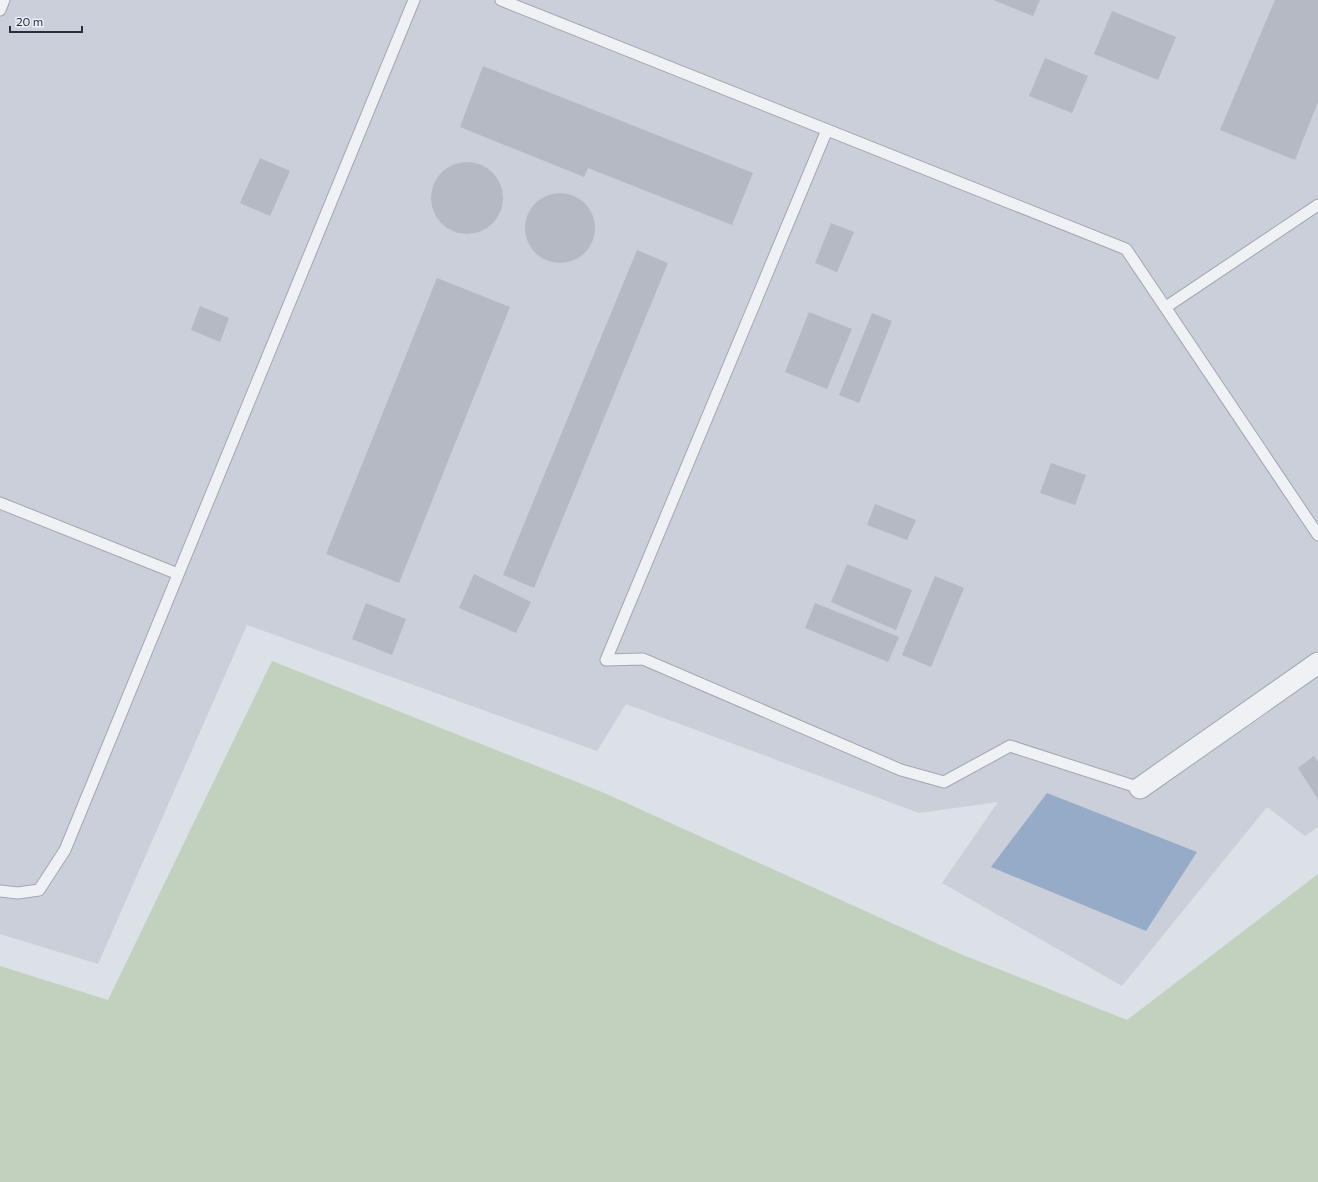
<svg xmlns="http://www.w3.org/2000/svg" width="1318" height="1182" font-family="Commissioner,sans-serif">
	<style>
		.built { fill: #cacfd9 }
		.green { fill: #c1d1bd }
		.water { fill: #96abc8 }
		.building { fill: #b4b9c4 }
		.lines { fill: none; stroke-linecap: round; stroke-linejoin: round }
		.lane-casing { stroke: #a2a7b1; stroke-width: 13 }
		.street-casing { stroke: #a2a7b1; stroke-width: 23 }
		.lane { stroke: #eff1f5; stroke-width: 11 }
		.street { stroke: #eff1f5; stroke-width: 21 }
	</style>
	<rect width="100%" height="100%" fill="#dce0e7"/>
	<path class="built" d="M0,0H1318V827L1305,836L1267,807L1122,986L942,883L998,802L919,813L626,704L597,751L247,625L98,964L0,934Z"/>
	<path class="green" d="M272,661L602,792L958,953L1127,1020L1318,874V1182H0V966L108,1000Z"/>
	<path class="water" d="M1047,793L1197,852L1146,931L991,867Z"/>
	<path class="building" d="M993,0H1040L1033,16Z
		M1275,0H1318V102L1295,160L1220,130Z
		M1112,11L1176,37L1158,80L1094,54Z
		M1045,58L1088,76L1072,113L1029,96Z
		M483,66L753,173L732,225L588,168L584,177L460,127Z
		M260,158L290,171L270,216L240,203Z
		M431 198a36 36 0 1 1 72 0a36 36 0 1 1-72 0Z
		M525 228a35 35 0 1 1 70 0a35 35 0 1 1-70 0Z
		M831,223L854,232L837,272L815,263Z
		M637,250L668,263L534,588L503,575Z
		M437,278L510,307L399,583L326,554Z
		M200,306L229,318L220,342L191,330Z
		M809,312L852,329L827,389L785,372Z
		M872,313L892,321L859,403L839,395Z
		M1051,463L1086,475L1075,505L1040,493Z
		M875,504L916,520L907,540L867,525Z
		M847,564L912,590L896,630L831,602Z
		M474,574L531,602L516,633L459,608Z
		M935,576L964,588L931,667L902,655Z
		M366,603L406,619L392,655L352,639Z
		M815,603L899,637L888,662L805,628Z
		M1314,756L1318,762V799L1298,768Z"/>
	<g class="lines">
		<g class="lane-casing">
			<path id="lane" d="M501,0L1126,249L1318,535
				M0,10L4,0
				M827,130L606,660L643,659L901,770L944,782L1010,746L1140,788
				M1166,307L1318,205
				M0,503L178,574
				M0,891L18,893L39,890L65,850L414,0"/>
		</g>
		<g class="street-casing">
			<path id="street" d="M1140,788L1318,663"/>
		</g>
		<use href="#lane" class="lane"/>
		<use href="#street" class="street"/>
	</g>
	<path d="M10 26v6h72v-6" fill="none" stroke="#262d3d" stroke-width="2"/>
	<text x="16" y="26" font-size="12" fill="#262d3d" stroke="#eceff5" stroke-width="3" paint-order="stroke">20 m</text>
</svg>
